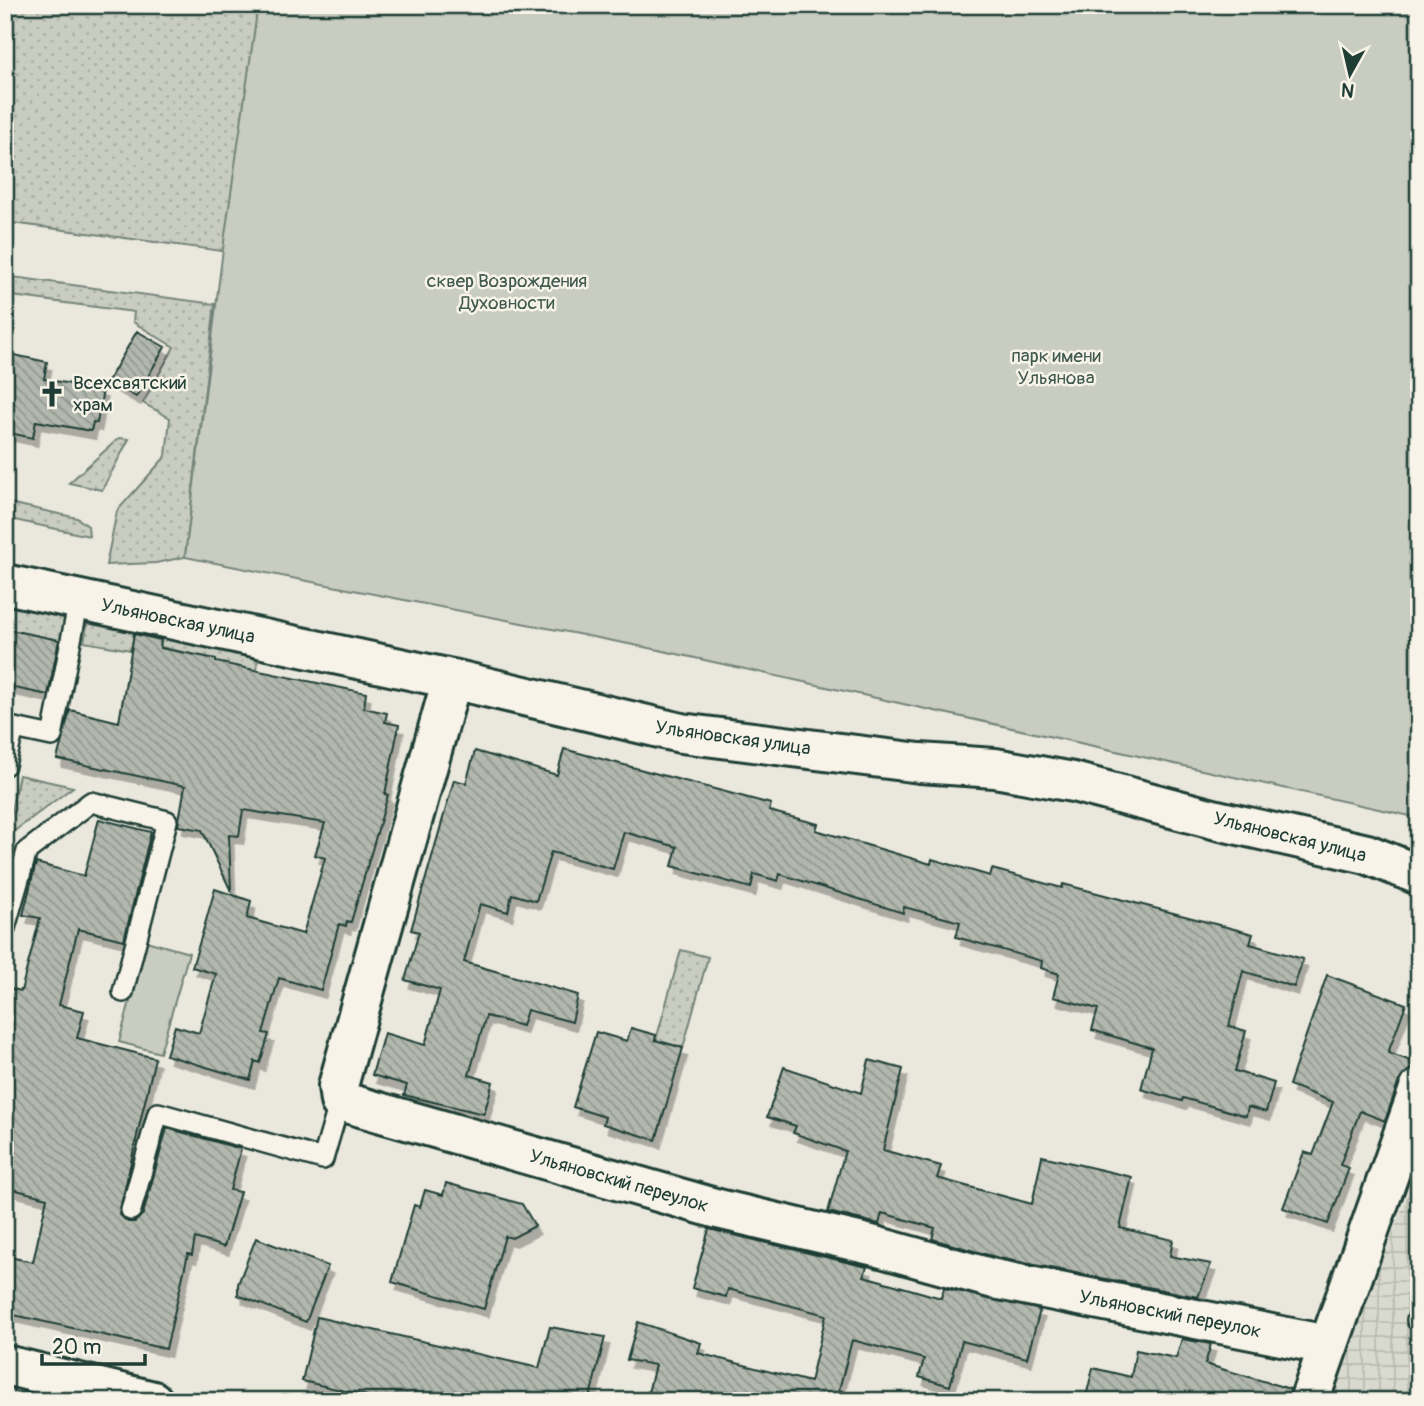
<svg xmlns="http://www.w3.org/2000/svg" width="1424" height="1406" font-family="Pangolin,sans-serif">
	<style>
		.industrial { fill: url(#industrial-grid) }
		.grass { fill: url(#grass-dots); stroke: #74847a; stroke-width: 2 }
		.park { fill: #c8ccc1; stroke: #74847a; stroke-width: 2 }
		.building { fill: url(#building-back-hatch); stroke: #1f3d34; stroke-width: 2; filter: url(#shadow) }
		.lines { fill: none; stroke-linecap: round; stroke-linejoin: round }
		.lane-casing { stroke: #1f3d34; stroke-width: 24 }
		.street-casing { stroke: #1f3d34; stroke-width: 44 }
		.lane { stroke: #f7f3e8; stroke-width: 19 }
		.street { stroke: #f7f3e8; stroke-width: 38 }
		.labels { text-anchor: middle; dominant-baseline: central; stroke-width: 5; stroke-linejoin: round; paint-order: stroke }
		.park-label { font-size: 19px; fill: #415a50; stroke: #f7f3e8 }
		.poi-label { font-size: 19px; fill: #1f3d34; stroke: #f7f3e8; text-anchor: start }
		.street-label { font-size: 19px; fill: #1f3d34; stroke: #f7f3e8 }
	</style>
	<defs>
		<pattern id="industrial-grid" width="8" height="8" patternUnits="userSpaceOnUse" patternTransform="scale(1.75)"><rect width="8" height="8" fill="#d9dacf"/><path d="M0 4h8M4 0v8" fill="none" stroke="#babcb2"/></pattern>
		<pattern id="grass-dots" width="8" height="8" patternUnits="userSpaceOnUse" patternTransform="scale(1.75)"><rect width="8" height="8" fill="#c8ccc1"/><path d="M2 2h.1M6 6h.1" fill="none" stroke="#abb0a6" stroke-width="1.8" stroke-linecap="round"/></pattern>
		<pattern id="building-back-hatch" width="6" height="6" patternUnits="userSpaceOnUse" patternTransform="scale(1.75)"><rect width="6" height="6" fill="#b2b8ae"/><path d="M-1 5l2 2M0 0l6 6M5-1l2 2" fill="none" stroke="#90978e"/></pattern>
		<filter id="shadow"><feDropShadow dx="4.5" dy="8" stdDeviation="0" flood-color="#0004"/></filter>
	</defs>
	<rect width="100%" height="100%" fill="#eae8dd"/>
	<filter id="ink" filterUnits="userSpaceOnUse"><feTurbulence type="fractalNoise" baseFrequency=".0143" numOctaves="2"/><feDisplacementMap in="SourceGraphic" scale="14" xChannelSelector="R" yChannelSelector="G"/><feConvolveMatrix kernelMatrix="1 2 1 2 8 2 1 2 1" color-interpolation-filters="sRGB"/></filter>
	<g filter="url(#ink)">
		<path class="industrial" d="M1419,1164V1401H1328Z"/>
		<path class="grass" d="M5,5H284L308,235L222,251L5,222Z
			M5,276L215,304L185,557L156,563L106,565L117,511L166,456L170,418L143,403L174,347L133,322L134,312L5,295Z
			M119,438L129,439L102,490L69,483Z
			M5,502L77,518L88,526L89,536L5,518Z
			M5,596L67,613L63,641L5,629Z
			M93,617L136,622L131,650L84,642L87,625Z
			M164,627L259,654L256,672L215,664L216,659L160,647Z
			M19,775L73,787L5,838Z
			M681,950L708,957L683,1048L656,1040Z"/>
		<path class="park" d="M258,5H1419V818L659,650L185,557L223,249Z
			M146,941L189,953L160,1053L119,1042Z"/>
		<path class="building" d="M137,331L165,347L136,397L108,381Z
			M5,353L47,362L44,379L103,390L97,423L93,422L91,431L36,421L33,438L5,432Z
			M5,629L59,640L48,695L5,686Z
			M134,634L161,640L160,648L216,659V662L366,693L364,708L387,713L385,722L399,725L385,794L388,795L351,922L347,921L346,926L339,924L321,990L279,978L263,1033L269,1034L260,1063L255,1061L250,1080L166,1055L175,1026L199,1033L216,974L192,967L203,931L215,889L251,901L247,918L303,934L325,858L315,855L325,823L243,810L239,836L229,835L231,891L202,830L178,826L185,786L57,759L70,710L119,722Z
			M564,749L771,804L769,811L818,824L816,830L931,864L932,859L990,876L992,869L1062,888L1063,884L1253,934L1250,944L1303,959L1294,987L1243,971L1229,1026L1246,1031L1235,1071L1274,1083L1266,1112L1248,1107L1246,1116L1183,1098L1182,1101L1141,1089L1152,1048L1092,1030L1098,1009L1053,997L1059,974L1041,968L1042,961L956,937L960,922L904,907L903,913L780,874L778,881L754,874L751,888L672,866L677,847L624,832L613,869L551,852L536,901L512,894L508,912L480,904L464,962L578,995L572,1022L527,1010L522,1026L486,1016L469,1075L493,1082L484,1114L404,1095L407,1085L372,1075L384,1033L425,1045L440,990L405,980L419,932L411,930L454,780L466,783L475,751L557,775Z
			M99,819L151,832L124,940L78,929L59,1005L84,1011L77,1038L155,1058L119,1214L128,1222H135L143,1214L167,1128L241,1149L230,1190L240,1192L224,1247L195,1238L192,1255L188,1254L166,1349L5,1313V1256L33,1262L47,1198L5,1187V987L21,991L40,918L23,915L36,863L84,876Z
			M1327,975L1406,1004L1388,1053L1417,1063L1399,1081L1385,1121L1360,1111L1340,1165L1349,1168L1328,1224L1283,1208L1304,1152L1313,1155L1333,1102L1289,1085Z
			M631,1028L656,1035L655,1040L683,1048L656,1140L603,1124L605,1117L573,1107L596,1032L627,1041Z
			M869,1060L903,1069L883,1150L941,1166L937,1178L1032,1204L1042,1156L1132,1177L1120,1228L1173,1240L1170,1256L1211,1264L1198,1297L999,1258L932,1239L935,1228L882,1213L879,1224L828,1212L845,1151L793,1133L796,1126L767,1117L784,1067L861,1093Z
			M446,1183L522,1204L535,1226L512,1238L505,1236L484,1309L392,1282L414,1205L420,1207L425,1190L443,1195Z
			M709,1229L867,1267L864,1276L941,1298L944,1288L1040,1310L1027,1358L962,1341L950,1386L919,1377L924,1359L852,1340L839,1390L843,1391L842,1401H646L655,1365L627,1360L638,1322L701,1343L698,1353L810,1382L826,1315L728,1289L726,1297L692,1288Z
			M256,1238L328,1266L306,1322L238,1295V1284Z
			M317,1317L539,1368L550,1327L605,1337L589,1401H388L302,1381Z
			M1182,1339L1211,1344L1205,1364L1290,1389L1288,1401H1085L1093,1368L1131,1377L1136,1350L1176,1358Z"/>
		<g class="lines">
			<g class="lane-casing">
				<path id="lane" d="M5,726L52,736L79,600
					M5,765L14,728
					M5,928L27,851L91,802L167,821L123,992
					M131,1210L158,1113L323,1159L340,1101
					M1417,1320L1419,1316"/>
			</g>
			<g class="street-casing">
				<path id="street" d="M5,584L452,679L681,733L920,763L995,768L1073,782L1217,820L1367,854L1419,875
					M452,679L338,1086L340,1101L718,1209L871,1245L994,1279L1327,1345
					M5,1365L153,1401
					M1309,1401L1419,1089"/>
			</g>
			<use href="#lane" class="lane"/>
			<use href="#street" class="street"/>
		</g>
	</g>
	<defs>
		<g id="church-bare" transform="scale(2.1)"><path d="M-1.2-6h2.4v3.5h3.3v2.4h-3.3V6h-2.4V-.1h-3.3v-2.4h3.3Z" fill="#1f3d34" stroke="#f7f3e8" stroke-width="2.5" paint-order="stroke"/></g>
	</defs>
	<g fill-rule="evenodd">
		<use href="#church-bare" x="52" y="394"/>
	</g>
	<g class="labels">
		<g class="park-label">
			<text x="507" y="281">сквер Возрождения<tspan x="507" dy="22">Духовности</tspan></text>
			<text x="1056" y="356">парк имени<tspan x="1056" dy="22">Ульянова</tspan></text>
		</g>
		<g class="poi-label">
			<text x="73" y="383">Всехсвятский<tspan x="73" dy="22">храм</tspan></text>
		</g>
		<g class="street-label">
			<text transform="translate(178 621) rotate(12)">Ульяновская улица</text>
			<text transform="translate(733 738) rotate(8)">Ульяновская улица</text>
			<text transform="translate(1290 837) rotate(14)">Ульяновская улица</text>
			<text transform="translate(619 1181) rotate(16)">Ульяновский переулок</text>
			<text transform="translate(1170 1314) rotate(11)">Ульяновский переулок</text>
		</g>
	</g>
	<rect width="1424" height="1406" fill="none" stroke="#f7f3e8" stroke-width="28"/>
	<rect x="14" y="14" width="1396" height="1378" fill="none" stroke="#1f3d34" stroke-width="2.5" filter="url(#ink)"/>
	<g transform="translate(1350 74) rotate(188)" stroke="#f7f3e8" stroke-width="5" paint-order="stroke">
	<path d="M0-5L12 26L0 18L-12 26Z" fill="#1f3d34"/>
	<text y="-10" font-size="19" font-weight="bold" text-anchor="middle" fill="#1f3d34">N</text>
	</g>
	<path d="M42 1354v10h103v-10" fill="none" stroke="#1f3d34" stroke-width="3.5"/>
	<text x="52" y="1354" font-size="21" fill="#1f3d34" stroke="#f7f3e8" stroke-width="5" paint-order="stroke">20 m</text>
</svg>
